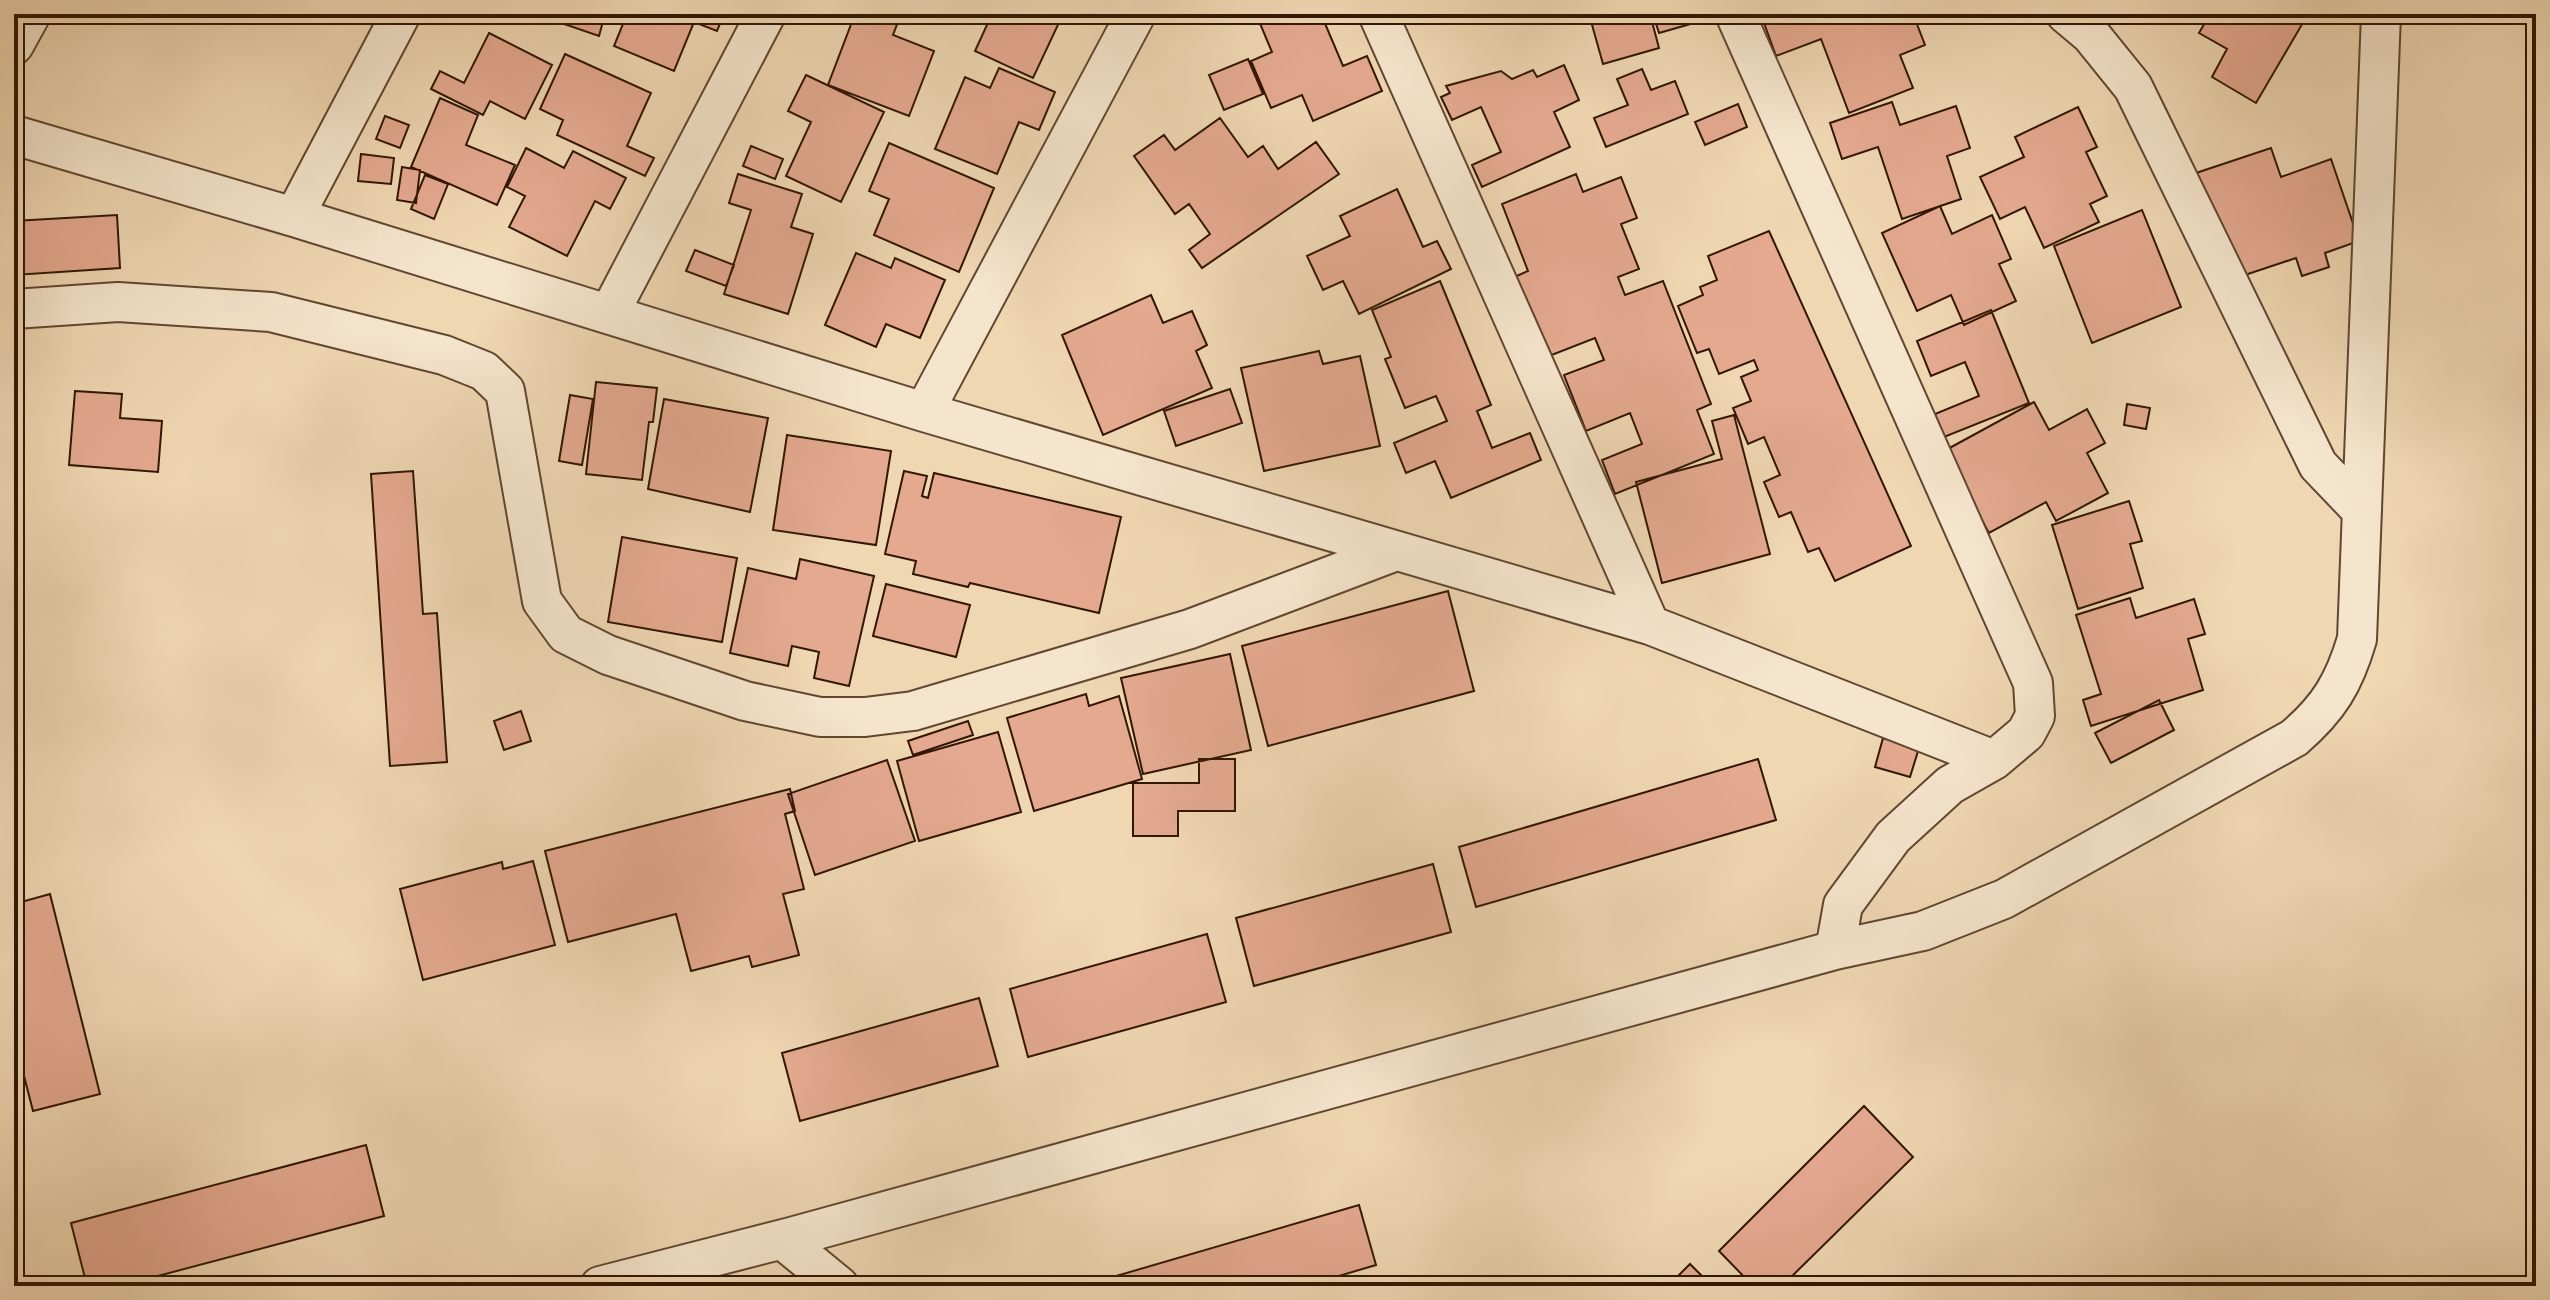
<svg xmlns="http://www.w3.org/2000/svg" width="2550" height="1300" font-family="'Old Standard TT',serif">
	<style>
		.building { fill: #e4a98f; stroke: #321704; stroke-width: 2 }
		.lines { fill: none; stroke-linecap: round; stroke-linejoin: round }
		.street-casing { stroke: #614730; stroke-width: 42 }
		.street { stroke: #f5e5cd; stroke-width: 38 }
	</style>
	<rect width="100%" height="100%" fill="#efd7b2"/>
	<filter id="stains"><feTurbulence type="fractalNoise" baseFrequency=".0025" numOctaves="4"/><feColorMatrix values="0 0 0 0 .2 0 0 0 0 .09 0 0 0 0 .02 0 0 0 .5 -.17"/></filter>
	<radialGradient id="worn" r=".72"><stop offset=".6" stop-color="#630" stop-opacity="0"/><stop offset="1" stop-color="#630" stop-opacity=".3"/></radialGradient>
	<path class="building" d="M535,14H605L599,36Z
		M627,14H724L717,31L694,22L674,71L614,46Z
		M855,14H901L893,35L934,51L909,116L828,85Z
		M992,14H1086L1082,23L1063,14L1033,78L975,51Z
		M1256,14H1321L1343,66L1367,56L1382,91L1313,121L1302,95L1271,108L1251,61L1272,52Z
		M1589,14H1650L1659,48L1603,64Z
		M1653,14H1691L1694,23L1659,33Z
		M1787,14H1871L1874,21L1892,14H1913L1925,45L1900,55L1913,88L1849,113L1821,39L1776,56L1764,23Z
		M2210,14H2308L2256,103L2212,77L2227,49L2199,33Z
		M489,33L552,65L525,119L490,101L483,115L431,89L440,71L464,83Z
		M565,54L651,93L627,146L654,158L645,176L557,135L563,120L540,109Z
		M1248,59L1263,94L1224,110L1209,75Z
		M1564,65L1579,100L1554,112L1570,147L1482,187L1472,165L1501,152L1481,107L1452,120L1441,97L1450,93L1446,86L1501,71L1512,79L1533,70L1537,77Z
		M999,68L1055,92L1039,130L1019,122L997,174L935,149L965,77L990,88Z
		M1642,69L1651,90L1675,81L1688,114L1606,147L1594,118L1628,105L1617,79Z
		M806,75L884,112L841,202L786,176L811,122L788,111Z
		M440,98L478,115L466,145L515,165L497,205L411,167Z
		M1892,102L1900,125L1956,106L1970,148L1947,156L1961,199L1902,219L1878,147L1842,159L1830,123Z
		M1738,104L1747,127L1705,145L1695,122Z
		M2078,107L2097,147L2086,152L2107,196L2090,204L2099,222L2044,248L2025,207L2000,219L1980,177L2024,157L2015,137Z
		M385,116L409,125L400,148L376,139Z
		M1220,118L1248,157L1263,146L1278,169L1316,142L1339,174L1202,268L1189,250L1210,234L1189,204L1175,214L1134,156L1164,135L1175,150Z
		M889,143L994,188L959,272L874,235L889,199L869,191Z
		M751,146L783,159L775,179L743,166Z
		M526,148L564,168L573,151L626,178L610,209L595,201L567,256L509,227L525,196L507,187Z
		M2271,148L2281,177L2331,159L2359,241L2325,253L2329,267L2302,276L2296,258L2224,282L2196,173Z
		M361,154L394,158L391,184L358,181Z
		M402,167L420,170L416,203L397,200Z
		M738,174L802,194L791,227L813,234L788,314L724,294L751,210L729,203Z
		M1576,174L1583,192L1621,177L1637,218L1621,224L1639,269L1618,277L1625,295L1663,281L1711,404L1697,410L1714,454L1615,494L1602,460L1642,444L1630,413L1586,431L1564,375L1604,360L1595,338L1544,358L1512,278L1528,271L1502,204Z
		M425,175L448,184L434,219L411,209Z
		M1397,189L1423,247L1437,241L1451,269L1359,314L1343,281L1323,290L1307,256L1350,236L1340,216Z
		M1940,206L1952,234L1992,215L2011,259L1999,264L2016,301L1964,325L1951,295L1917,311L1882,233Z
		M2142,210L2181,307L2092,343L2054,246Z
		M117,215L120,268L14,275V221Z
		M1769,231L1911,546L1835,581L1819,548L1808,552L1791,512L1779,517L1764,482L1780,475L1764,437L1748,444L1733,408L1751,401L1741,377L1758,370L1754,360L1719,374L1709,349L1697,353L1678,306L1703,295L1700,287L1717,280L1708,256Z
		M695,250L734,265L726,286L686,271Z
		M856,253L891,268L895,258L945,280L920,338L886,324L876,347L825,325Z
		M1440,281L1491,405L1477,411L1492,448L1530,433L1541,460L1451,498L1435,461L1406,473L1394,443L1447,421L1436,396L1405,408L1385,359L1391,357L1372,310Z
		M1151,295L1163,323L1192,311L1207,345L1196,351L1212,388L1103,435L1062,335Z
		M1991,310L2029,403L1944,437L1935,414L1979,396L1965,362L1931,376L1917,341Z
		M1319,351L1323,364L1360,356L1380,446L1264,471L1241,368Z
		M596,382L657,388L653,422H649L642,480L586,474Z
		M1230,389L1242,423L1176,446L1164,411Z
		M75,391L122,394L120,418L162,421L158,472L69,465Z
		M570,395L593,399L582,465L559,461Z
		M664,399L768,418L750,512L648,489Z
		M2034,402L2049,430L2087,409L2105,443L2087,453L2108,493L2056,521L2046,502L1989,533L1944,451Z
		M2127,404L2150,408L2146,429L2124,425Z
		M1734,415L1770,554L1662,583L1636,482L1722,459L1712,421Z
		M787,435L891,451L876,545L773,530Z
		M413,471L423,614L437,613L447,762L390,766L371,474Z
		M904,471L927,476L922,496L928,498L934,473L1121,517L1099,613L970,583L968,587L913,574L916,561L885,554Z
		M2129,501L2142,541L2130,544L2143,588L2078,609L2052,525Z
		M622,537L737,558L722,642L608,622Z
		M800,559L874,576L849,686L814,678L819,652L792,646L788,666L730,653L748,568L796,579Z
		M886,584L970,605L956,657L873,636Z
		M1448,591L1474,691L1268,746L1242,646Z
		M2130,598L2136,618L2194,599L2205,634L2188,639L2203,690L2091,726L2083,700L2101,694L2076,615Z
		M1230,654L1251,750L1143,774L1121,678Z
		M1086,694L1089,706L1119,696L1142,779L1034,811L1007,718Z
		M2159,700L2174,730L2111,763L2095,733Z
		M521,711L531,741L504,750L494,721Z
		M968,721L973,735L913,755L908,741Z
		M998,732L1021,812L919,841L897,761Z
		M1883,738L1919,748L1910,777L1875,767Z
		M1199,759H1235V811H1178V836H1133V783H1199Z
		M1758,759L1776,820L1476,907L1459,847Z
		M887,760L915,841L815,875L788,794Z
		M790,789L795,811L785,814L804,889L783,894L799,955L752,967L749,956L691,971L676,914L568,942L545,851Z
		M533,861L555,945L423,980L400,889L502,862L503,869Z
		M1433,864L1451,932L1254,986L1236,918Z
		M50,894L100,1094L33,1111L14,1037V904Z
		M1207,934L1226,1002L1028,1057L1010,989Z
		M979,998L998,1066L800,1121L782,1053Z
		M1864,1106L1913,1157L1782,1286H1753L1719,1251Z
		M366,1145L384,1216L120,1286H87L71,1223Z
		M1359,1205L1376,1265L1305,1286H1082Z
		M1690,1264L1712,1286H1668Z"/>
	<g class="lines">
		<g class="street-casing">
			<path id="street" d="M1378,14L1650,625
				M1735,14L2033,683L2035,716L2026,733L1994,760L1950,785L1893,837L1843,905L1835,950
				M2066,14L2091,35L2133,87L2318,465L2362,511
				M14,45L31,14
				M14,135L294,217L924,412L1650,625L1994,760
				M294,217L401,14
				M14,309L118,302L271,312L444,355L484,371L505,391L542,601L566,634L608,655L745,701L820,717H865L913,711L1190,629L1396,551
				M609,314L766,14
				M924,412L1136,14
				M783,1240L839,1286
				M600,1286L791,1237L1835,950L1923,931L2004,899L2294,738C2329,708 2344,683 2357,639L2381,14"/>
		</g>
		<use href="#street" class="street"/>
	</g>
	<rect width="2550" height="1300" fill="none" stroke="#efd7b2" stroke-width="48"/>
	<rect x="16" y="16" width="2518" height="1268" fill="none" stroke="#321704" stroke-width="4"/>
	<rect x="24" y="24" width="2502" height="1252" fill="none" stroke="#321704" stroke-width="2"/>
	<rect width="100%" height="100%" filter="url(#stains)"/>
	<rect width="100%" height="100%" fill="url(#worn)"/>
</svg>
